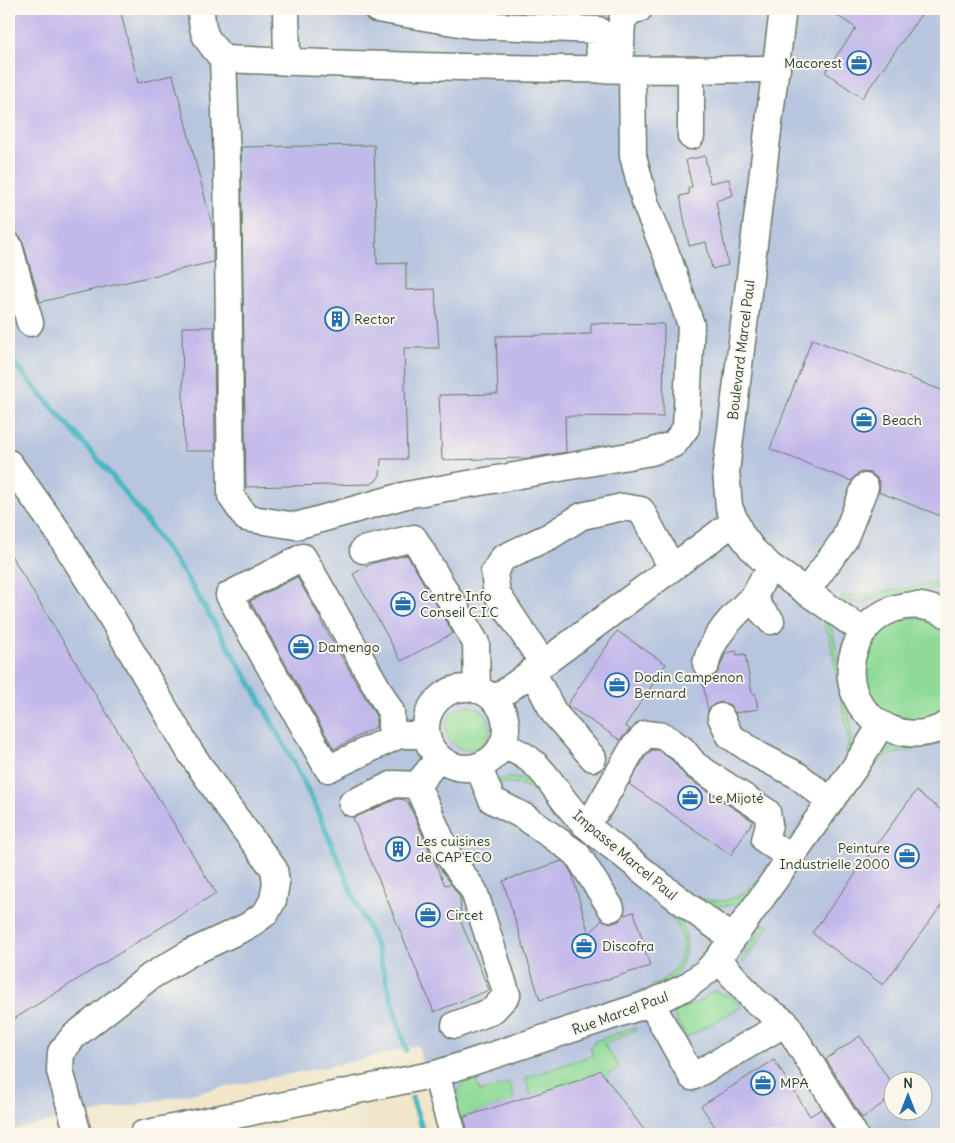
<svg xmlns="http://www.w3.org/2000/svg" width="955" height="1143" font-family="Delius,sans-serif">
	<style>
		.industrial { fill: #b7c5de; fill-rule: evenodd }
		.green { fill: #8eda96; stroke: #568c65 }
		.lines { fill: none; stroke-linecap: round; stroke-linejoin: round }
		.stream { stroke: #49b7c3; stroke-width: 5.5 }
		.building { fill: #c2b8ea }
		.minor-casing { stroke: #687868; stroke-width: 29 }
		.minor { stroke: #fff; stroke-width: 26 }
		.labels { text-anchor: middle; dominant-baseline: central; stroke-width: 4; stroke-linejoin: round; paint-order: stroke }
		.poi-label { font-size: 14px; fill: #1f3d34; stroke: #fbf7ec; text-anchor: start }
		.street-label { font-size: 14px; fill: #1f3d34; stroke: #fbf7ec }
	</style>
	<rect width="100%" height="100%" fill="#fbf7ec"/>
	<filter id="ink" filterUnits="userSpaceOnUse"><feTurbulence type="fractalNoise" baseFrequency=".02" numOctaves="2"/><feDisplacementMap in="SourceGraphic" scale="10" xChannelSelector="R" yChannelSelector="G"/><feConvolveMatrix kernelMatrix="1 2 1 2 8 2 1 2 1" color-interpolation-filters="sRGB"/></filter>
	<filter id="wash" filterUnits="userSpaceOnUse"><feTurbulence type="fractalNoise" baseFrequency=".0096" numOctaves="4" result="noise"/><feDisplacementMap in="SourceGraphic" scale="20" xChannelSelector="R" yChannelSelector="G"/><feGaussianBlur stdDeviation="1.12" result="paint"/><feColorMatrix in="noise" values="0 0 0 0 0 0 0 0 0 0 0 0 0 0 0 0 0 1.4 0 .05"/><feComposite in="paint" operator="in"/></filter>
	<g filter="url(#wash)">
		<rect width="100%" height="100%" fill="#f1e6ca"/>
		<path class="industrial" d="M9,9H946V1134H439L418,1045L365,1059L9,1130ZM892,1080H922V1110H892Z"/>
		<path class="green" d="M946,581V586L944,587L860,602L841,601L843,596L867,595Z
			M893,616L946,621V715L928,722L897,721L873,705L860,673L876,628Z
			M827,621L833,633C838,657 857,734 850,754L846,752L848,744V736L830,637L824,626Z
			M446 728a22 22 0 1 1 44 0a22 22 0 1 1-44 0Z
			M946,738V742L885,756L871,769L867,767C885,743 919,743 946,738Z
			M507,778C532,778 540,787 555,805L550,808C540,794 529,784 511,783C503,783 499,785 492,781Z
			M758,880L763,882L752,895L733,905L712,906L703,904L697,897C723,905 740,901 758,880Z
			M670,905C697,937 689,971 654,993L652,985C689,971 691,933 664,907Z
			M764,924L769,926L744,963L742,958Z
			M713,991L730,996L743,1006L686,1038L675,1018L674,1012L699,1002Z
			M632,1028L637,1029L604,1045L619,1066L594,1087L531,1096L525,1078L593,1055L590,1047L594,1045L593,1042Z
			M474,1074L480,1092L509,1083L515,1101L458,1119C455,1099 455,1086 474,1074Z"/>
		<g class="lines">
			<path class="stream" d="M9,354L19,369L113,477L150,526L185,575L252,686L292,759L316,807L354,897L377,948L406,1050
				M412,1098L424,1134"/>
		</g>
		<g id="blocks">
			<path class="building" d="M9,9H120L138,83L173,75L213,229V262L40,302L23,242L20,236L16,233L9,205Z
				M827,9H925L862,98L825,72L856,28Z
				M374,145L377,264L406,263V290L435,289L439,348H404L407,459H381L380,475L376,481L371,484L246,487L241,147Z
				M705,156L710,183L729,179L733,195L716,201L728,265L712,269L706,242L689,246L680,196L689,194L688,188L692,187L686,160Z
				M591,323L664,324L663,417L565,416L566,452L530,458L442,460L439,395L498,394L496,336L591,334Z
				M182,327H214L215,451H184Z
				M812,339L946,392V518L879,492L880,484L877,478L871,473L862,472L856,475L851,481L770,449Z
				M9,552L216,893L9,1022Z
				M407,555L453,633L401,661L353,574L373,563Z
				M297,577L322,621L321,622L376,716V727L334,749L250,601Z
				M617,631L666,664L625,726L630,729L620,740L567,705Z
				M736,651L737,655L745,654L752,693H755L758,709L735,713L730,705L722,702L714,704L708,711L702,678L709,679L716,675L726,653Z
				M652,750H658L672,760L687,778L753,821L731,855L629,784L645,757Z
				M916,791L946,814V899L883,985L812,933Z
				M397,799L405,800L408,802L445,885L451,884L460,897L461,922L489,990L434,1012L353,818Z
				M562,861L566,864L572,874L589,934L602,920L612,923L619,921L624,915L634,912L650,966L540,1000L503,881Z
				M860,1036L892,1084V1097L862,1118L826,1059Z
				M774,1060L810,1116L821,1109L837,1134H720L701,1106Z
				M600,1070L647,1134H469L468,1132L464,1117L583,1079Z"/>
		</g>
	</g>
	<g filter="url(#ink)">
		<use href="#blocks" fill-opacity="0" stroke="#687868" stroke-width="1"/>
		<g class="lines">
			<g class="minor-casing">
				<path id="minor" d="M201,9C202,36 206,39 223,59C408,67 592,72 777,69
					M286,9L287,62
					M377,9L471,25L598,30L601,70
					M783,9L726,471L729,507L741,534L753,550L771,567L863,631
					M223,59L227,162L231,496L246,518L296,526L406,495L651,452L674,444L686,428L691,325L669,261L646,205L633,156L632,70
					M620,70L622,20L633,9H639
					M691,70V136
					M9,246L30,323
					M9,463L57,530L109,613L190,752L227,806L274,869L276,883L273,900L266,913L248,926L190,953L151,976L74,1036L61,1052L60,1071L78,1134
					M363,550L414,538L476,643L477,690
					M762,581L755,595L759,608L771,621
					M806,592L844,540L865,487
					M946,614C863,573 810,695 891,729C909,736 929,735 946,725
					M543,663L497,594L494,572L503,558L550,536L582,516L623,507L641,510L672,568
					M706,664C711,637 735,614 755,595
					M532,671L554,713L593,758
					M426 728a40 40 0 1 1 80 0a40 40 0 1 1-80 0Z
					M494,700L734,522
					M721,717L730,736L760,756L797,775L830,801
					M399,735L391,726V712L303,557L229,595L328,769L399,735H427
					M503,746C548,760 552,794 584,823C597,835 612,846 626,857C661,886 695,913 733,938
					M439,758L417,785L448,855L474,891L507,995L492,1011L455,1025
					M478,766L492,800L525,817L577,854L611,908
					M352,803L394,784L417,785
					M584,824L598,809L633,748L646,734L663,736L682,749L695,765L767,812L769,824L765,840L790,857
					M718,959L755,1001L786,1023
					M651,1003L692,1077L786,1023L854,1134
					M436,1074L453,1134
					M143,1134L436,1074L651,1003L686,987L706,972L718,959L855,767L881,725"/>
			</g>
			<use href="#minor" class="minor"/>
		</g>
	</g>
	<defs>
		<g id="office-ring" transform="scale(1.25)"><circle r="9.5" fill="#fbf7ec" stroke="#1f6fb2" stroke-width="1.5"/><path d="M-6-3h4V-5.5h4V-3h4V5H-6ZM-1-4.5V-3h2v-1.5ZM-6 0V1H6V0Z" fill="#1f6fb2"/></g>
		<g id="building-ring" transform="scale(1.25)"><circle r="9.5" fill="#fbf7ec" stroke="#1f6fb2" stroke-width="1.5"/><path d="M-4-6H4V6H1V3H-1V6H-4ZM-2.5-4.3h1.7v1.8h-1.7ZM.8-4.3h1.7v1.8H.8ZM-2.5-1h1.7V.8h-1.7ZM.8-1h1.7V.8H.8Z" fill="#1f6fb2"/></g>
	</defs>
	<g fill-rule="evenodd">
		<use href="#office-ring" x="859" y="63"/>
		<use href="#building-ring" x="337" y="319"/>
		<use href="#office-ring" x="864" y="420"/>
		<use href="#office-ring" x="403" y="604"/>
		<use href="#office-ring" x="301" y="647"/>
		<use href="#office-ring" x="617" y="685"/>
		<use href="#office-ring" x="690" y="798"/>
		<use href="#building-ring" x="398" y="849"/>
		<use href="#office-ring" x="907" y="856"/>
		<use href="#office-ring" x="428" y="915"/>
		<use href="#office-ring" x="584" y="946"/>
		<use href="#office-ring" x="763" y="1083"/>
	</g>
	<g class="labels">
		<g class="poi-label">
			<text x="842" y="63" text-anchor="end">Macorest</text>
			<text x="354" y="319">Rector</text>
			<text x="882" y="420">Beach</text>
			<text x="420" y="596">Centre Info<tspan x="420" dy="16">Conseil C.I.C</tspan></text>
			<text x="318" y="647">Damengo</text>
			<text x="634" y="677">Dodin Campenon<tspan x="634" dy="16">Bernard</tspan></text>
			<text x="708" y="798">Le Mijoté</text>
			<text x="416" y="841">Les cuisines<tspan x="416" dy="16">de CAP'ECO</tspan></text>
			<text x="890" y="848" text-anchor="end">Peinture<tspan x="890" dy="16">Industrielle 2000</tspan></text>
			<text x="446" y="915">Circet</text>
			<text x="602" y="946">Discofra</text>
			<text x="780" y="1083">MPA</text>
		</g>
		<g class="street-label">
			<text transform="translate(741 350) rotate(-83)">Boulevard Marcel Paul</text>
			<text transform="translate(625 855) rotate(40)">Impasse Marcel Paul</text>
			<text transform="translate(620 1013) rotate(-20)">Rue Marcel Paul</text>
		</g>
	</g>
	<rect width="955" height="1143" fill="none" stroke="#fbf7ec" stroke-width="30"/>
	<g transform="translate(908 1096)"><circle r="24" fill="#fbf7ec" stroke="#a3ada2"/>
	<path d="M0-4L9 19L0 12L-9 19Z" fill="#1f6fb2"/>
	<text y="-8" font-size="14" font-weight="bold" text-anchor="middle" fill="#1f3d34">N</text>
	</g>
</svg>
